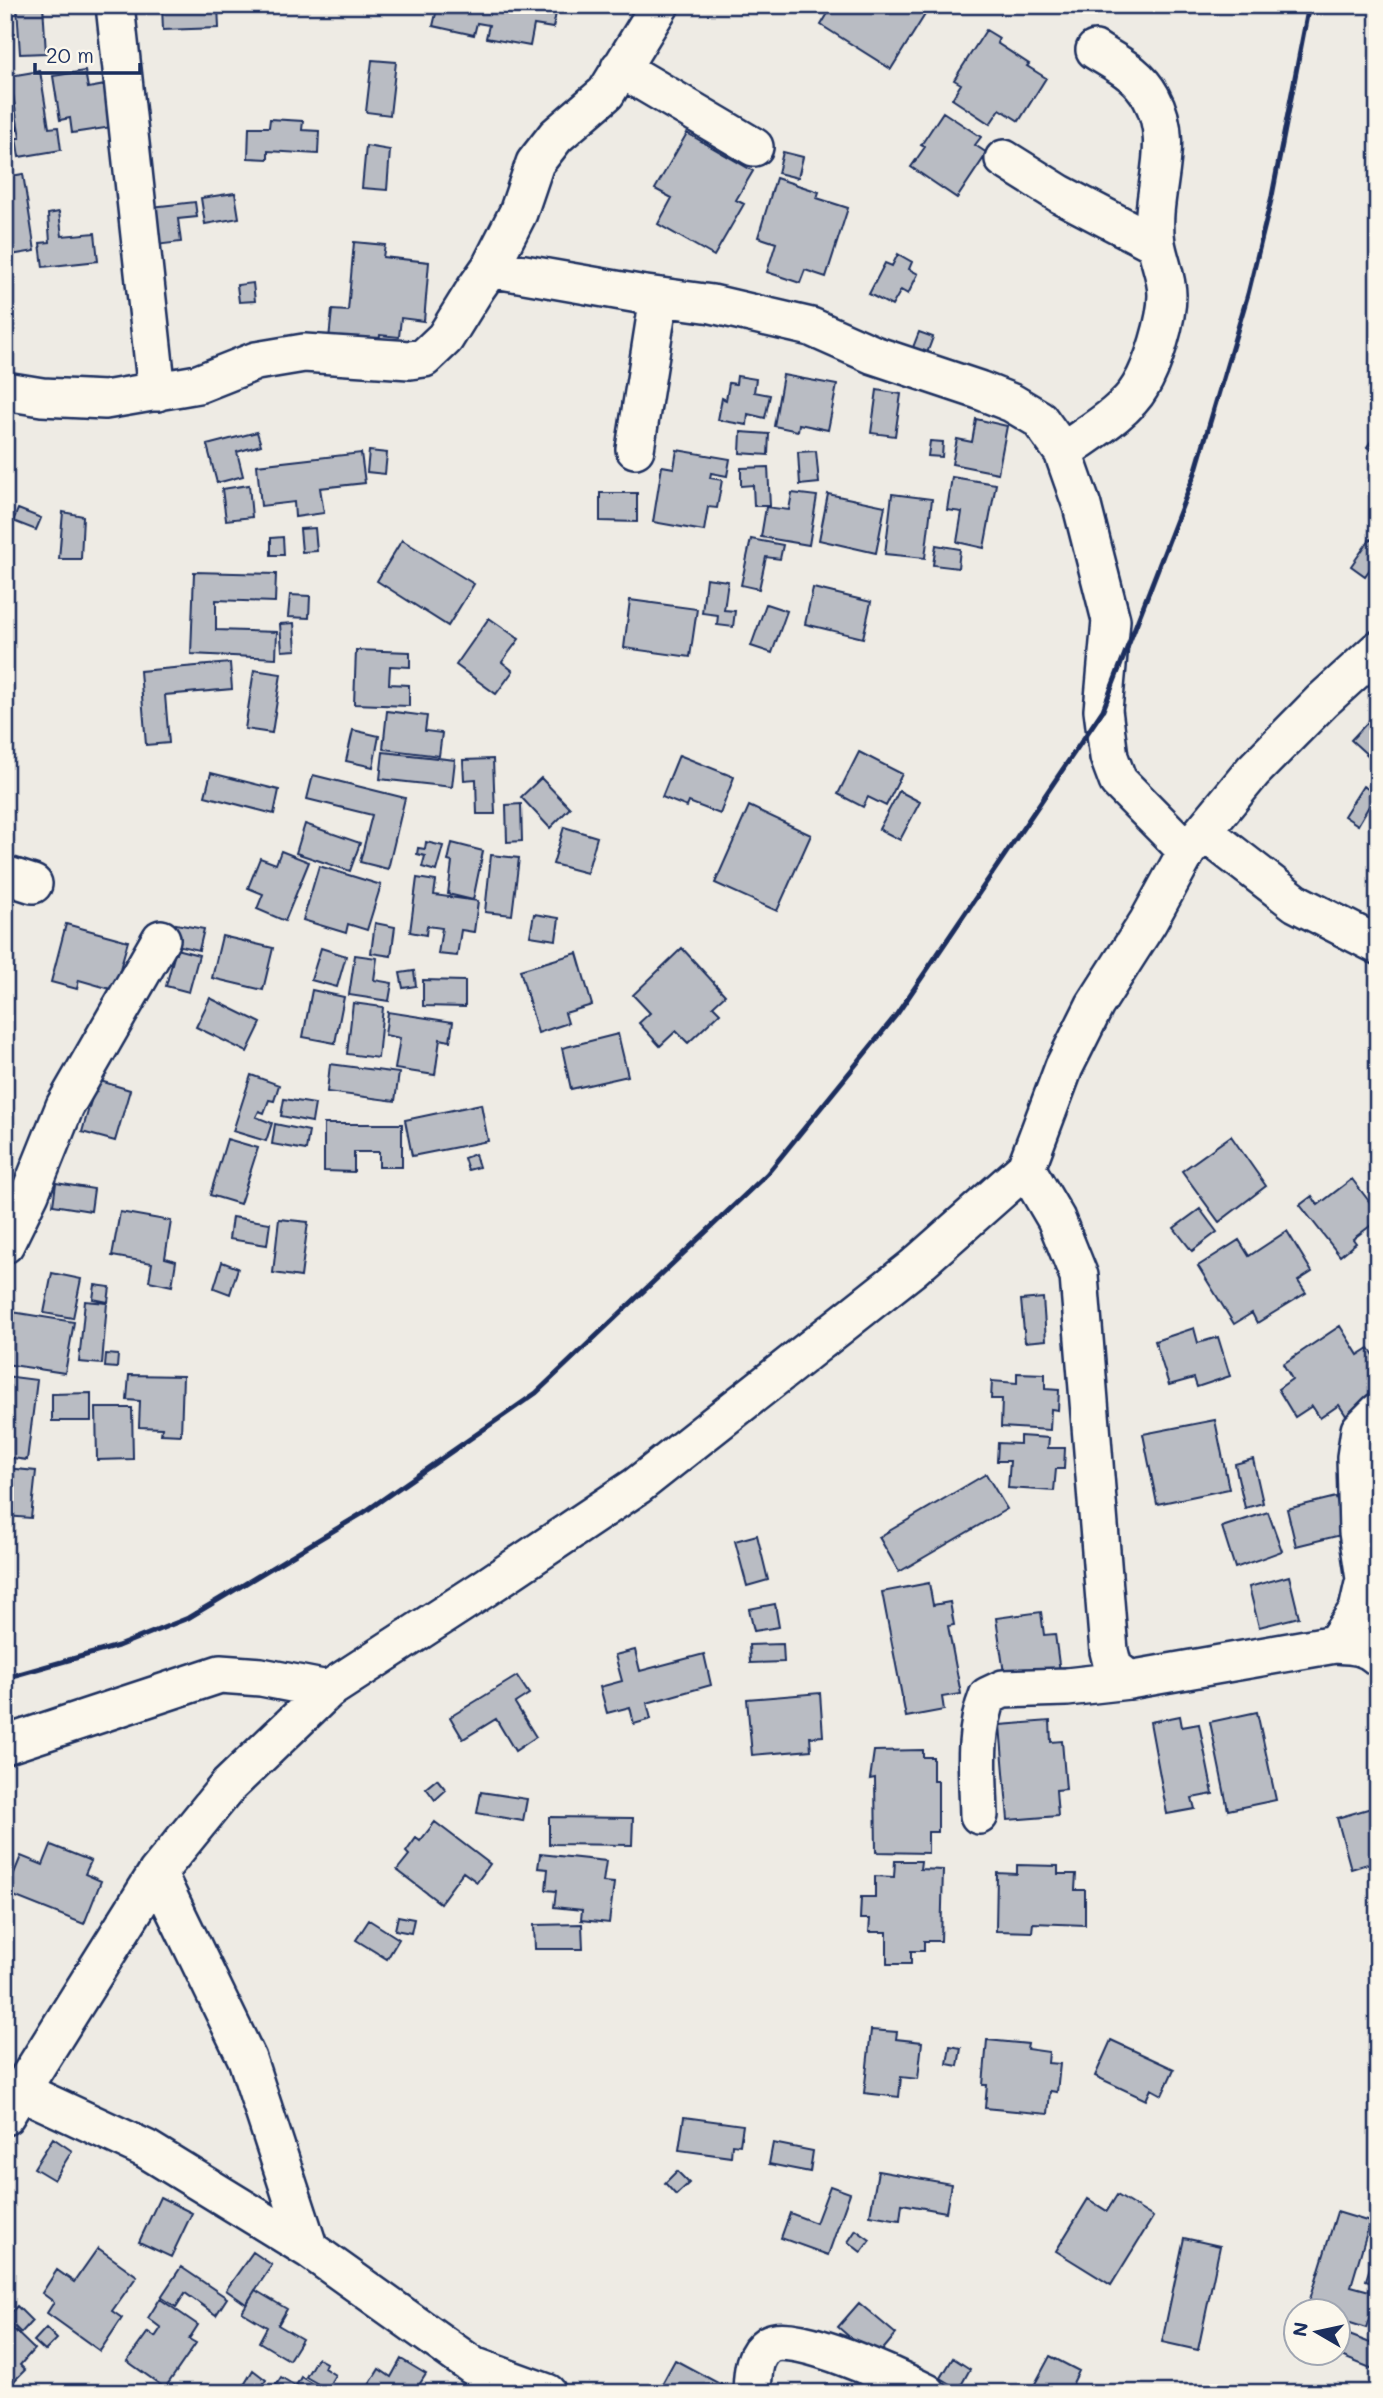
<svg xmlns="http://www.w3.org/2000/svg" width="1383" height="2398" font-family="Mali,sans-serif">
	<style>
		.building { fill: #b9bcc3; stroke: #1b2f5e; stroke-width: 2 }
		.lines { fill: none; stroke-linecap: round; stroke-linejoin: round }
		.minor-casing { stroke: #1b2f5e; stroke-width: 42 }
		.minor { stroke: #fbf7ec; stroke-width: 37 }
		.rail { stroke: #1b2f5e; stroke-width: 5 }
	</style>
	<rect width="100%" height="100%" fill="#eeebe4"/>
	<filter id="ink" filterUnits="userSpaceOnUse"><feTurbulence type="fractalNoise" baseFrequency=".0143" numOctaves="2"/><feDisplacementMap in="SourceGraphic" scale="14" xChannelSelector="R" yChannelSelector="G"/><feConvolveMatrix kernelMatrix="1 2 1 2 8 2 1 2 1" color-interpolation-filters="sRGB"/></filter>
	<g filter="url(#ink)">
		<path class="building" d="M11,5H43L46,53L20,54L17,6Z
			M150,5H218L219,28L163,30L162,6Z
			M438,5H541L557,8L553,28L534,25L530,46L486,38L489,25L477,23L474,35L433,26Z
			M833,5H931L891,69L821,25Z
			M986,30L999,38L997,43L1029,64L1027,66L1046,78L1019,121L1000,109L990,124L952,99L961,84L954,80Z
			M372,60L396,62L390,115L366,112Z
			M40,71L49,128L58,127L61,150L19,157L16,138H20L10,76Z
			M85,71L88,88L105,85L112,127L72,133L70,118L60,120L53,76Z
			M10,104L17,130L7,133L11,148L5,150V105Z
			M943,112L981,137L975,145L987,153L957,198L911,167L925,147L921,145Z
			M270,119L303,121L302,130L319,131L318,154L268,151V159L248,158L249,127H269Z
			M687,133L753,171L736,200L744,204L714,256L658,224L672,198L655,189Z
			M366,146L390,150L387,190L362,188Z
			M783,152L803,157L798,178L778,173Z
			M23,174L35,251L5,256V177Z
			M776,178L819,192L817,198L848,208L826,277L805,270L800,283L767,272L776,243L758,237Z
			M235,193L239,218L205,224L201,198Z
			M195,202L197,217L178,219L181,242L156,245L152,207Z
			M59,212L62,236L95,233L98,261L43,267L40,243L50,242L48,214Z
			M354,242L385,245L383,257L429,262L424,321L401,318L399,337L380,335L379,344L329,339L332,310L348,311Z
			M898,254L912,262L909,269L918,274L908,294L901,290L892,306L869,294L885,263L892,266Z
			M253,283L255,301L239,302L237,285Z
			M919,332L933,337L926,356L912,350Z
			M783,375L837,385L828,430L799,424L798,431L774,426Z
			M737,376L756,379L754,392L770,395L765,418L748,414L747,425L718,420L722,398L726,400L729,383L736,384Z
			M877,390L901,394L895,436L871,433Z
			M976,419L1007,426L998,473L952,464L957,439L972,442Z
			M1378,431V455L1367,447Z
			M257,432L261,445L237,452L243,476L217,483L207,445Z
			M741,432L769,434L768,455L740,453Z
			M930,441L943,442L942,457L928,456Z
			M677,450L730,459L727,476L711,473L710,478L722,480L717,508L708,507L704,531L653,522L662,466L674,468Z
			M369,451L387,453L385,474L367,472Z
			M816,451L819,483L800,485L798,452Z
			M361,453L365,483L320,488L324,513L295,517L294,502L261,506L257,465Z
			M768,467L770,506H754L753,485L741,486V468Z
			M952,477L996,484L984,548L957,542L962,512L947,510Z
			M249,485L252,517L226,520L222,489Z
			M600,493H637V522L600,521Z
			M792,493L817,496L809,545L761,537L766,507L789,510Z
			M828,494L885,506L876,553L819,540Z
			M892,494L932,499L925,558L885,554Z
			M18,509L41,518L36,530L13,521Z
			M63,512L83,516L81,559H59Z
			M315,528L317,551L302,552L300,529Z
			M283,537L284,555H271V538Z
			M751,539L783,545L780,559L766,557L759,589L741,585Z
			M1370,539L1378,544V558L1365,576L1351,566Z
			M402,540L474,584L448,626L377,581Z
			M936,545L960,549L958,568L933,565Z
			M194,572L276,574L275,602L216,600V630L277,632L276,658L191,654Z
			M706,578L728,581L724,610L735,611L733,627L717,625L718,615L702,613Z
			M813,588L871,602L863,638L805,624Z
			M290,595L310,596L309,618L288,617Z
			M630,600L697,609L690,657L624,648Z
			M766,604L787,611L772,653L751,646Z
			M489,618L519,639L502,662L513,671L496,694L456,665Z
			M294,623L296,650L282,651L280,624Z
			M356,650L410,652V667L390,666L389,684L409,685V706L354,704Z
			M230,663L232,689L165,695L169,743L146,745L140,671Z
			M254,670L281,674L272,733L245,729Z
			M387,711L427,716L425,731L442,733L439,756L383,749Z
			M1378,711V752L1372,759L1351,740Z
			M353,730L379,736L373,767L346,761Z
			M383,752L455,760L452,787L380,779Z
			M859,752L902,774L886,806L868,797L863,807L838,794Z
			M679,755L734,777L720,814L689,802L687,807L662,797Z
			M493,759L495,814H477L476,779L464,780L463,760Z
			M211,773L279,790L274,814L205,796Z
			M313,775L405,798L388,869L360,862L372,815L307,799Z
			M541,778L570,808L550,828L521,797Z
			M1363,786L1376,794L1358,825L1344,816Z
			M899,791L920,802L900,840L879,829Z
			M521,804L522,841L507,842L506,805Z
			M749,806L811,835L777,911L715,883Z
			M305,824L360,843L350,871L296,853Z
			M564,827L597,837L587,873L553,864Z
			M426,842L443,846L436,871L422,867L425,856L417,854L418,848L425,849Z
			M452,843L483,851L473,900L448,894L452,862L448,861Z
			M281,851L309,862L285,921L257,909L263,894L248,888L260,858L276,864Z
			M491,855L519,858L512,915L485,912Z
			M319,866L381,885L367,930L348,924L346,933L303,920Z
			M417,878L436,881L434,895L478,901L474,932L461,930L457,956L438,954L442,928L427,926L426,935L410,932Z
			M534,914L559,918L556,940L530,936Z
			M375,923L395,927L391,956L371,953Z
			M66,924L128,941L114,990L79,980L77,989L51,982Z
			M176,924L204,929L199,950L172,944Z
			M222,936L273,948L263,990L212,978Z
			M321,948L346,956L337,987L311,980Z
			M682,948L725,995L713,1006L720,1013L688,1043L676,1031L660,1046L639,1023L650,1013L633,995Z
			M176,949L199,955L189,992L166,986Z
			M577,953L592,1005L565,1013L568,1023L538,1033L520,970Z
			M355,955L377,958L374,980L392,983L389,1001L349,995Z
			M414,971L416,986L403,988L400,973Z
			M423,980L465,981V1007L423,1006Z
			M312,990L344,997L335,1043L303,1037Z
			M210,998L261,1023L247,1052L196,1027Z
			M353,1003L383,1007L378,1058L347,1054Z
			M388,1012L453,1022L450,1041L440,1039L435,1075L395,1069L400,1038L385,1035Z
			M618,1034L628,1076L571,1089L562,1048Z
			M330,1064L399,1073L395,1101L327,1092Z
			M251,1075L279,1085L274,1101L269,1100L264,1113L259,1111L256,1117L272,1123L266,1141L233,1131Z
			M97,1080L130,1090L115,1141L82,1132Z
			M284,1099L315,1104L312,1122L281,1116Z
			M481,1104L488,1141L412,1156L405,1120Z
			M275,1124L309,1131L306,1150L272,1144Z
			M324,1124H402V1167H379V1152H354V1172L324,1171Z
			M1231,1136L1266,1186L1219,1222L1182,1171Z
			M227,1139L258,1148L240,1204L210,1195Z
			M475,1154L479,1167L468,1170L464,1158Z
			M1352,1179L1378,1213V1220L1353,1239L1356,1243L1340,1256L1300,1205L1312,1196L1318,1205Z
			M56,1183L94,1189L91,1211L53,1205Z
			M1200,1209L1217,1232L1192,1251L1174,1228Z
			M120,1212L171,1221L165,1258L176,1261L172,1286L149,1281L152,1263L112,1256Z
			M232,1217L270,1223L267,1245L229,1239Z
			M279,1219L308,1222L301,1277L273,1273Z
			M1287,1231L1312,1272L1298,1281L1306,1293L1257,1323L1252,1313L1234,1324L1198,1266L1239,1240L1249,1256Z
			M222,1262L238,1268L230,1294L214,1288Z
			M52,1273L81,1279L73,1318L44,1313Z
			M95,1285L110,1287L108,1302L93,1299Z
			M1043,1298L1046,1340L1025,1342L1021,1300Z
			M85,1301L107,1303L102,1364L79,1362Z
			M6,1311L74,1322L65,1373L5,1364Z
			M1340,1326L1358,1355L1369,1348L1378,1361V1396L1347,1417L1339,1405L1320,1418L1312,1406L1295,1417L1278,1389L1292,1379L1283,1364Z
			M1194,1328L1198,1343L1218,1337L1230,1376L1197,1387L1194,1378L1169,1385L1155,1341Z
			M106,1354L118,1355L117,1368L105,1367Z
			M1017,1373L1045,1374V1389L1059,1390L1058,1410L1051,1409L1050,1430L1001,1427L1002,1399H991L992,1381L1017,1383Z
			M129,1375L183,1376L181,1435L161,1434L162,1428L139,1427L140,1401L127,1400Z
			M5,1376L37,1380L27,1460L5,1457Z
			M91,1393V1421H52V1394Z
			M96,1408H132L133,1459L97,1460Z
			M1215,1420L1229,1489L1157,1504L1143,1434Z
			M1020,1436L1049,1438L1048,1448H1065L1064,1469H1056L1054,1491L1008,1488L1010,1461H997L998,1443L1020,1444Z
			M1253,1459L1263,1503L1245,1508L1235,1464Z
			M5,1468L36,1471L31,1518L5,1516Z
			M986,1474L1007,1509L899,1572L879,1537Z
			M1336,1497L1345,1534L1296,1546L1287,1509Z
			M1268,1512L1282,1551L1235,1568L1222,1527Z
			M757,1535L768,1580L747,1586L735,1541Z
			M1289,1576L1299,1617L1259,1627L1249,1587Z
			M929,1583L933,1605L950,1602L954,1625L948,1626L961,1694L942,1697L944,1710L906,1717L882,1592Z
			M775,1604L779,1627L754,1631L749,1609Z
			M1041,1612L1044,1635L1055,1634L1060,1672L1005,1680L996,1618Z
			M783,1644L784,1662L750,1663L749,1645Z
			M635,1650L640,1671L704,1654L711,1685L647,1703L651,1719L634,1724L630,1707L607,1713L600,1687L622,1681L615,1655Z
			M517,1676L529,1694L515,1703L536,1737L515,1751L496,1719L463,1739L450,1717Z
			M820,1693L823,1736L810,1737L811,1750L752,1755L747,1699Z
			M1257,1712L1276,1800L1228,1810L1210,1722Z
			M1180,1716L1182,1727L1199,1724L1213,1794L1192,1798L1195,1809L1167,1814L1150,1722Z
			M1050,1721L1051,1742L1062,1741L1066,1789L1056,1790L1058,1816L1008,1820L1000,1725Z
			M923,1750V1757H933V1781H938V1832H928V1853L876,1852L875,1778L870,1779L874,1751Z
			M437,1779L446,1790L435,1800L426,1788Z
			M481,1792L527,1799L523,1821L477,1813Z
			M1378,1806V1861L1351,1869L1337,1818Z
			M549,1817L633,1818L632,1845L549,1844Z
			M435,1822L490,1864L477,1882L463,1872L440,1903L397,1870L409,1855L406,1852L416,1838L420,1841Z
			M51,1845L91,1861L85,1874L101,1881L84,1924L6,1893L21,1856L43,1865Z
			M540,1854L606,1861L603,1882L614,1883L609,1923L581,1920L582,1910L554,1907L556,1891L546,1890L548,1869L538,1868Z
			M895,1861H921L920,1869L943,1870L941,1941H924V1951H911V1964H887V1932H869L870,1919H860L861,1897H875V1876L894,1877Z
			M1017,1865L1058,1866V1874H1076L1075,1890H1085V1925L1033,1923L1032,1932L996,1931L997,1873L1017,1874Z
			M398,1916L414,1919L411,1933L395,1930Z
			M369,1920L399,1939L387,1959L356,1940Z
			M582,1924L583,1949H535L534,1925Z
			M871,2030L897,2032L896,2039L922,2042L918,2079L901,2077L899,2097L864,2093Z
			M987,2040L1028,2044L1027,2049L1049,2052L1048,2063L1060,2064L1057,2092L1050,2091L1048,2114L985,2108L987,2085H983Z
			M1111,2040L1174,2069L1162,2095L1151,2089L1146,2100L1095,2076Z
			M950,2046L961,2048L958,2066L947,2064Z
			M684,2117L743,2125L740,2145L732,2144L731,2157L679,2150Z
			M53,2138L72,2151L54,2180L34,2168Z
			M773,2143L813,2151L810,2172L769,2164Z
			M677,2171L689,2183L676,2195L665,2183Z
			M878,2171L951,2184L946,2212L902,2204L900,2220L870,2215Z
			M830,2186L850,2193L828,2255L781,2238L790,2213L816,2223Z
			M1117,2195L1153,2217L1111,2285L1056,2251L1088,2199L1107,2211Z
			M160,2197L192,2213L171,2257L139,2242Z
			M1337,2212L1370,2222L1351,2286L1377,2293L1366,2328L1338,2319V2310L1307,2309Z
			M856,2230L870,2240L861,2252L848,2242Z
			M1184,2238L1220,2246L1198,2350L1162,2342Z
			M1378,2242V2284L1366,2280Z
			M98,2248L137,2276L112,2311L122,2318L100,2351L47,2313L54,2302L42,2293L57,2270L74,2282Z
			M253,2252L272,2265L246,2304L226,2290Z
			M181,2267L227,2298L216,2315L185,2293L176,2307L161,2297Z
			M255,2290L287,2309L278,2325L302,2339L289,2360L259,2342L267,2327L242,2312Z
			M160,2299L198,2325L189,2339L196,2343L165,2388L127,2361L148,2332L155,2337L161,2328L148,2318Z
			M859,2303L896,2334L875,2359L838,2327Z
			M17,2306L32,2321L21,2333L6,2318Z
			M5,2321L34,2349L20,2365L25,2370L5,2390Z
			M46,2328L57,2339L45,2351L34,2341Z
			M1344,2333L1378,2346V2371L1336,2354Z
			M1050,2356L1079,2371L1068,2393H1030Z
			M317,2358L326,2363L324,2368L335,2375L327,2389L306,2377Z
			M953,2358L970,2369L959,2389L941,2378Z
			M401,2359L426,2374L414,2393H364L379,2369L391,2377Z
			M675,2360L733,2391V2393H657Z
			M253,2370L266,2380L258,2393H245L241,2390Z
			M281,2377L294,2385L290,2393H271Z
			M301,2377L323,2390L321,2393H292Z"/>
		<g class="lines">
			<g class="minor-casing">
				<path id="minor" d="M115,5L157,392
					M620,68L754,147
					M1004,159L1060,194L1156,244
					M490,268L639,294L712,304L811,327L874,355L979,390L1012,403L1039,419L1063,452L1082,506L1111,620L1103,710L1109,757L1118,781L1187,851
					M5,391L42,397L105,400L198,384L256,361L304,353L410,360L424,358L445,338L476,288L490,268L518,213L535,163L556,136L606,93L660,5
					M635,449L659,297
					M1063,452C1087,434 1125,413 1140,387C1153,366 1167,320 1167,295C1167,277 1159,261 1156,243C1148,193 1178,145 1151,97C1138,73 1117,64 1095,50
					M1204,832L1296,903L1378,945
					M5,875L33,884
					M1026,1168L1056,1219L1079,1276L1109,1651L1113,1667L1129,1680L1335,1644C1351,1645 1366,1645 1378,1657
					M5,1244L30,1193L65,1106L161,939
					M1335,1644L1358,1610L1365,1579L1358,1532L1356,1457L1360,1430L1378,1412
					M5,1745L220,1674L261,1677L328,1690
					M979,1815C978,1775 973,1733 988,1696L1003,1689L1067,1687L1129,1680
					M157,1873L247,2059L309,2249
					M21,2091L146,2149L309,2249L473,2366L547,2393
					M5,2116L157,1873L228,1786L328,1690L485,1588L637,1486L913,1268L1026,1168L1064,1067L1095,1005L1148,922L1187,851L1253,771L1322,701L1378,650
					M752,2393C753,2375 752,2355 769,2344C793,2329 901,2380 927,2393"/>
			</g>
			<use href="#minor" class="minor"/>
			<path class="rail" d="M5,1678L118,1646L188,1618L363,1513L536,1393L767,1174L897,1014L1103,710L1195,473L1248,294L1272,196L1309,5"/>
		</g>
	</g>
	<rect width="1383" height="2398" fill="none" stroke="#fbf7ec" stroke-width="28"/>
	<rect x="14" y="14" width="1355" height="2370" fill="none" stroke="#1b2f5e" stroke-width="2.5" filter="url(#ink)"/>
	<g transform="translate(1317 2332) rotate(279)"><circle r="33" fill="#fbf7ec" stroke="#a1a7b3" stroke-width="2"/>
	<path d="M0-5L12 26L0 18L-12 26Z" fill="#1b2f5e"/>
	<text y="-10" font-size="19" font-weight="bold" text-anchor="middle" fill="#1b2f5e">N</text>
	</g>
	<path d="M35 63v10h105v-10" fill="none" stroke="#1b2f5e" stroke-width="3.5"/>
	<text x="46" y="63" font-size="21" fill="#1b2f5e" stroke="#fbf7ec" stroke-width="5" paint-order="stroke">20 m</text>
</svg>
